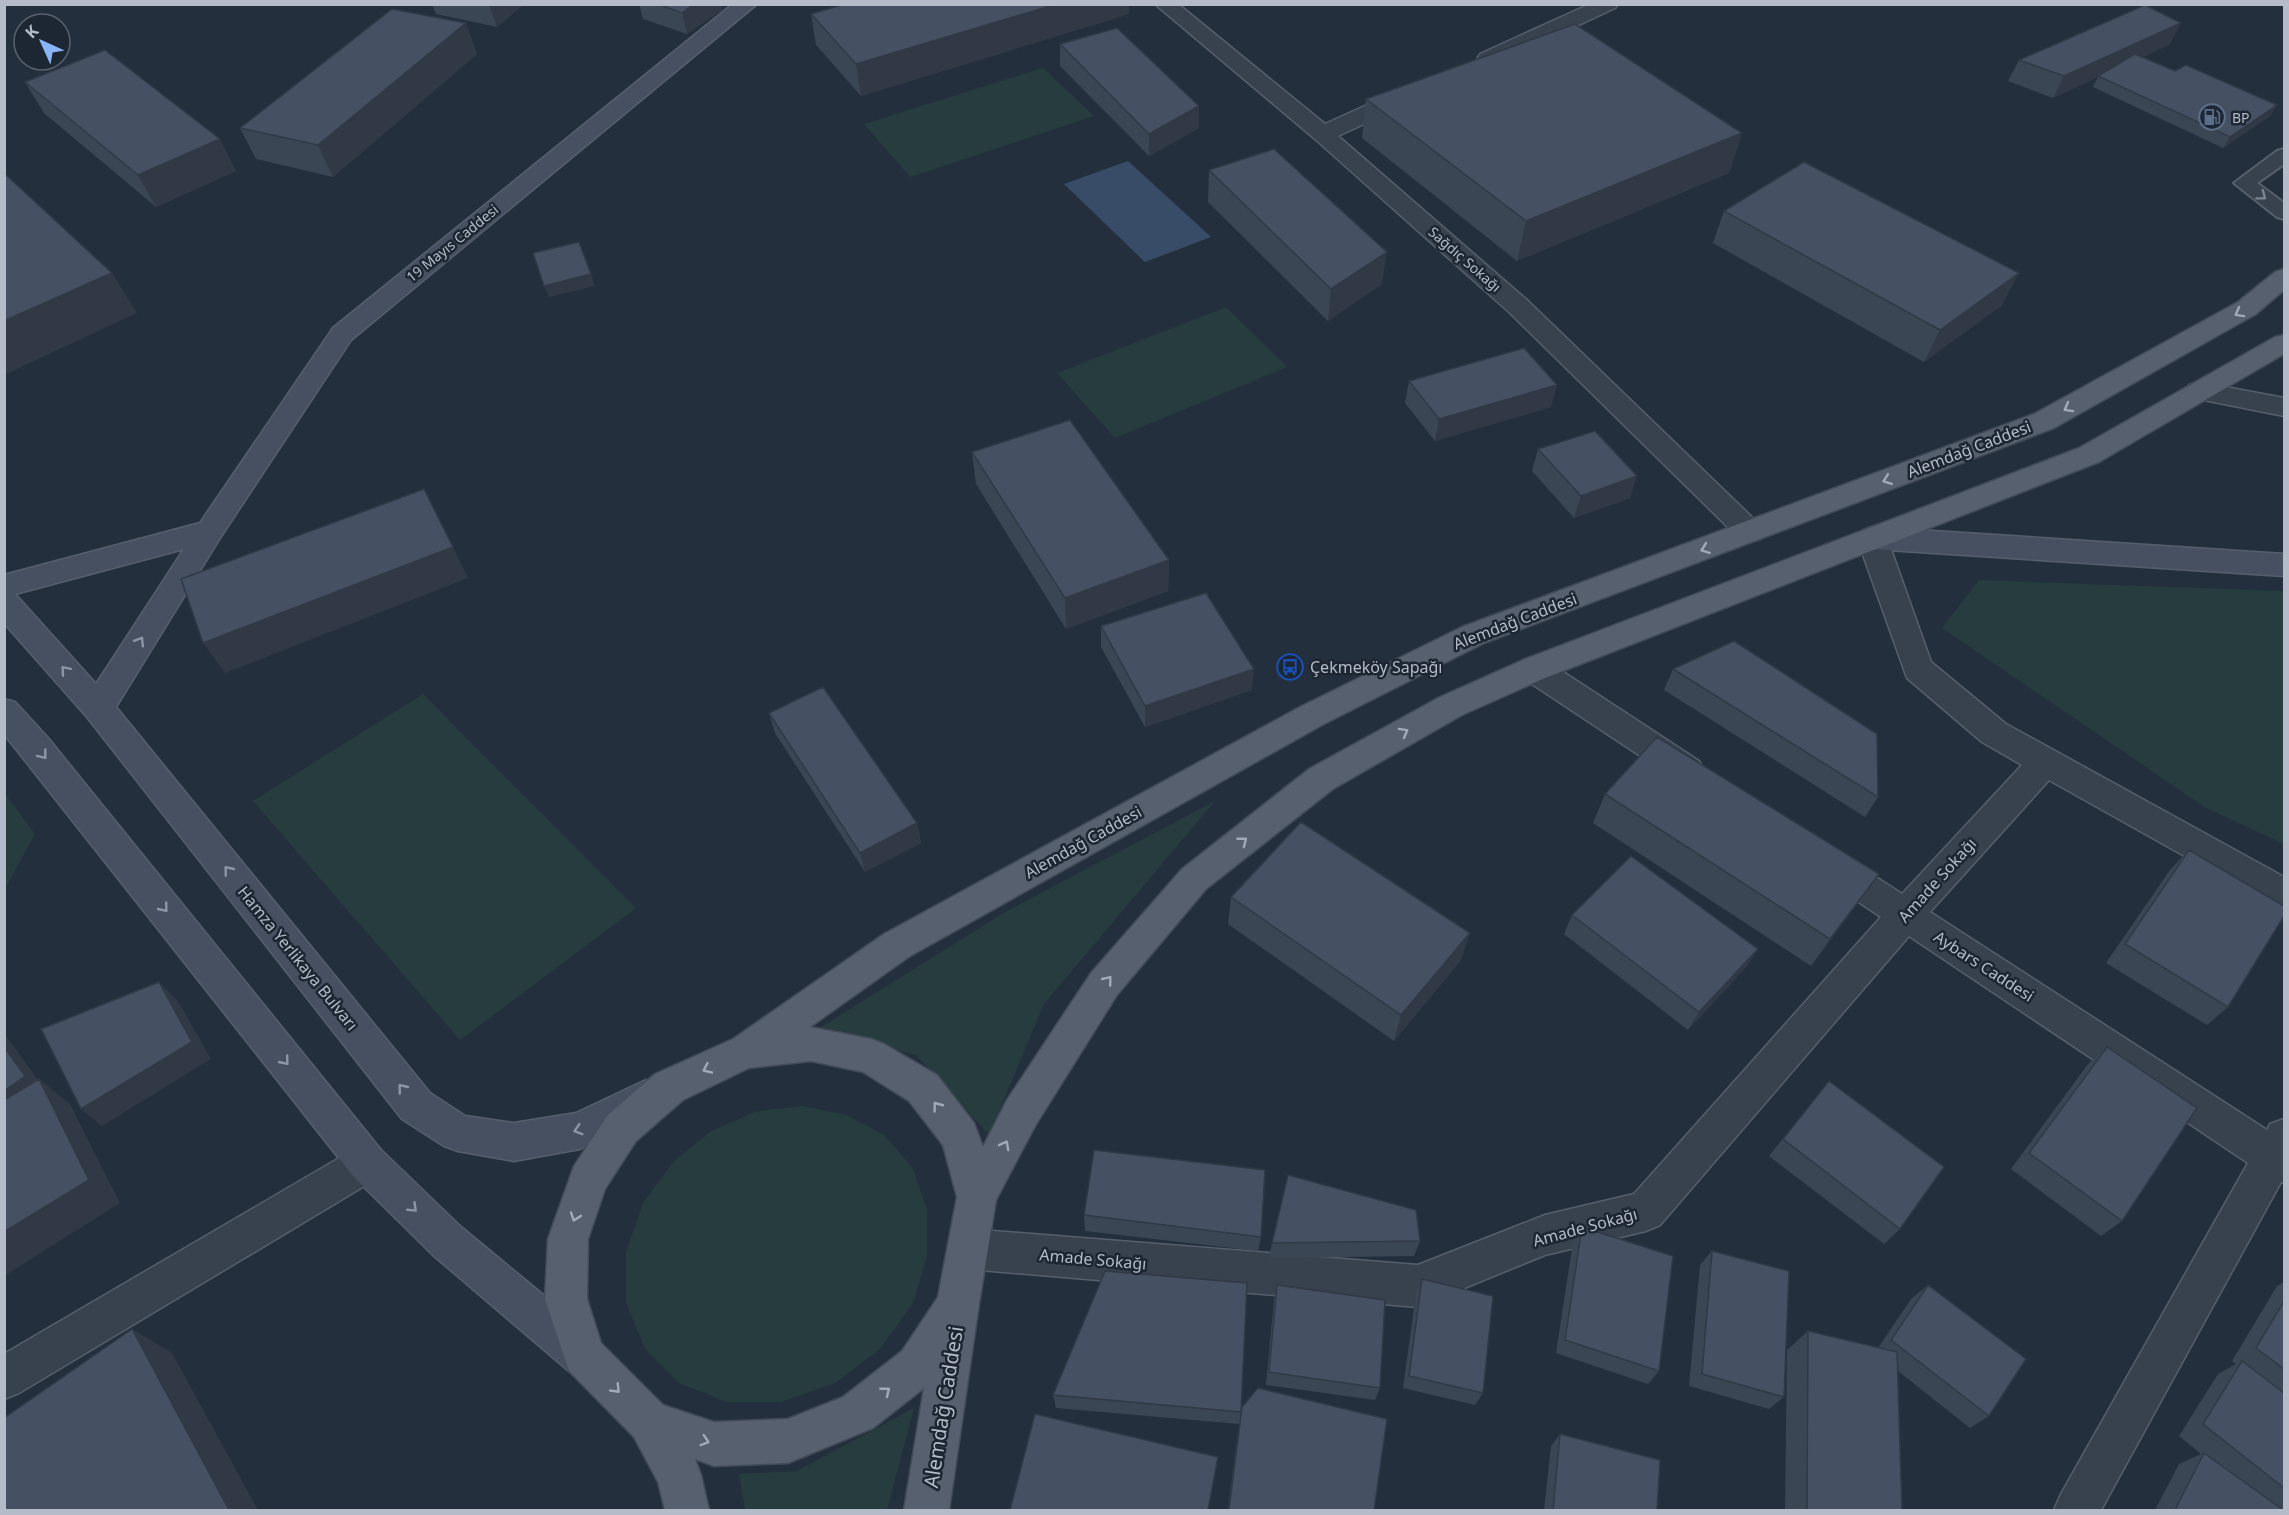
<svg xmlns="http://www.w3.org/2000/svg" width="2289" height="1515" font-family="'Noto Sans',sans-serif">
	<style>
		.green { fill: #263c3f }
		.water { fill: #394c67 }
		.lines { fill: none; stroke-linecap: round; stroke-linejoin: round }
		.lane-casing { stroke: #565f6c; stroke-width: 4 }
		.street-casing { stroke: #565f6c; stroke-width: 3 }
		.secondary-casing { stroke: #565f6c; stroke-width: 3 }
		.primary-casing { stroke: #414a57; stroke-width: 3 }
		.lane { fill: #38414e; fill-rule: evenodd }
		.street { fill: #38414e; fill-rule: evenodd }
		.secondary { fill: #465061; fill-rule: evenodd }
		.primary { fill: #56606e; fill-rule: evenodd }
		.wall { fill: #3b4654 }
		.shaded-wall { fill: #303945 }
		.building { fill: #455162; stroke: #303945; stroke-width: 1.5 }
		.oneway { stroke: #7c8592 }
		.oneway2 { stroke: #a1aab7 }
		.oneway3 { stroke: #8e96a5 }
		.labels { text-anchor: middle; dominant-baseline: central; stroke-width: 5; stroke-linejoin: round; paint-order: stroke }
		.far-poi-label { font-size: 14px; fill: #b4bcc9; stroke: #1d2633; text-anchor: start }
		.far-street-label { font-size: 14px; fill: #b4bcc9; stroke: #1d2633 }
		.street-label { font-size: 16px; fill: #b4bcc9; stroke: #1d2633 }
		.poi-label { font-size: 16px; fill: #b4bcc9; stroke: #1d2633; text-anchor: start }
		.near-street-label { font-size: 20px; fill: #b4bcc9; stroke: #1d2633 }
	</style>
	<rect width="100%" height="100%" fill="#242f3e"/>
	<path class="green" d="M1043,68L1094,116L910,177L864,124Z
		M1226,307L1287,367L1115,438L1057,373Z
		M1979,580L2284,591V844L2206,808L1942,628Z
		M423,694L636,908L460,1040L253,801Z
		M5,794L35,834L5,889Z
		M1215,801L1044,1004L989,1135L916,1055L818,1029L1005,912Z
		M803,1106L846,1115L884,1135L912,1167L927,1209V1256L913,1303L880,1349L835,1383L781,1402H727L679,1383L645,1349L626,1303V1252L643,1203L674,1161L713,1130L757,1111Z
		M914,1408L887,1510H745L739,1474L797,1471Z"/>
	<path class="water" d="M1128,161L1211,237L1145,262L1064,184Z"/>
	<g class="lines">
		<g class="lane-casing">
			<path id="lane" d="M2284,149V164L2257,183L2284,203V219L2277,217L2234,183L2277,151Z"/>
		</g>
		<g class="street-casing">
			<path id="street" d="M1155,4H1178L1325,124L1398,91L1406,89L1414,91L1417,96L1414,101L1338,136L1528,301L1760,525L1765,532L1760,539L1750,542L1740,539L1510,313L1315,139Z
				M1590,4H1618L1615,8L1496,64L1488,66L1480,64L1477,59L1480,54Z
				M2199,382L2284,398V416L2189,397L2185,391L2189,385Z
				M1872,527L1882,531L1887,538L1931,662L2006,724L2284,877V909L2272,905L2049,780L1930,912L2267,1130L2270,1124L2284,1119V1183L2281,1182L2101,1510H2054L2061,1494L2248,1163L1909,936L1660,1225L1646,1231L1545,1255L1418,1307L968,1269L954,1263L948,1249L954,1235L968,1229L1418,1265L1545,1215L1634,1194L1881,917L1818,875L1813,865L1818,855L1830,850L1842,855L1902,894L2022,765L1982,742L1907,678L1857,538L1862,531Z
				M1534,657L1545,660L1699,761L1704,770L1699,779L1687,783L1675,779L1523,678L1518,669L1523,660Z
				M367,1144L381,1150L387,1163L381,1176L19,1393L4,1399V1354L353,1150Z"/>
		</g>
		<g class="secondary-casing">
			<path id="secondary" d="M733,4H757L351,340L220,538L116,707L430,1093L465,1116L514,1123L576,1113L646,1080L660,1085L665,1098L660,1111L580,1149L514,1161L458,1151L444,1146L402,1119L87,717L4,623V575L200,523L333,328ZM184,549L96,684L15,594Z
				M1872,527L2284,554V576L1872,549L1862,545L1857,538L1862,531Z
				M4,699L15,702L48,738L381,1150L461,1227L599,1341L605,1356L599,1371L584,1377L569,1371L433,1255L353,1176L4,734Z"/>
		</g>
		<g class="primary-casing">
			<path id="primary" d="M2284,269V290L2256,314L2054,428L1484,643L1322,725L910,956L810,1027L871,1039L884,1044L937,1075L974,1123L983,1147L1007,1100L1091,973L1182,869L1309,769L1440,697L1523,660L2079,448L2275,337L2284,335V354L2099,462L1545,678L1462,715L1333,789L1206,889L1117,995L1035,1126L996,1200L979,1304L949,1510H904L924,1388L873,1428L788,1463L714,1466L695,1459L701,1475L709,1510H665L658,1482L634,1437L569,1371L545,1299L548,1239L574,1166L608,1115L655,1074L733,1039L884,934L1300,707L1462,627L2034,414L2238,302L2275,272ZM811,1061L863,1072L909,1101L943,1145L957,1197L938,1297L902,1351L843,1397L788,1419L714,1422L663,1405L601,1343L587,1299L588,1239L605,1189L636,1141L683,1100L749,1068Z"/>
		</g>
		<use href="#lane" class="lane"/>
		<use href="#street" class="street"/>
		<use href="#secondary" class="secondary"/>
		<use href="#primary" class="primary"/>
	</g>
	<path class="wall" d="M432,4H524L497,27L436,14Z
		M639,4H721L722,10L687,34L643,19Z
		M845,4H1129V14L861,96L816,45L811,14Z
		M1060,44L1199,106V128L1149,156L1060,66Z
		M2170,44L2143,57L2175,71L2277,105L2270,116L2223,148L2093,87L2098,77L2053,98L2008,81L2019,60Z
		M477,54L333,177L256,159L240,128Z
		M25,82L236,171L156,207L44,113Z
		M1366,99L1742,133L1729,173L1517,261L1362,138Z
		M1209,170L1382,284L1328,321L1208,202Z
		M1724,211L2002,305L1924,362L1713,243Z
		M1409,381L1551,407L1435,441L1405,403Z
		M1538,449L1630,498L1574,518L1532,471Z
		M972,452L1169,560L1168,591L1066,629L976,484Z
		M1101,626L1252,690L1145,727L1101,647Z
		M1673,669L1878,797L1865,817L1664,690Z
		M769,713L917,823L921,843L865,872L775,733Z
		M1605,794L1859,902L1811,966L1593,823Z
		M2189,850L2228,1007L2207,1025L2106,963L2170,870Z
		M1231,897L1470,933L1461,960L1394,1041L1228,924Z
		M1572,915L1758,949L1746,967L1688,1030L1564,934Z
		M2107,1047L2122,1221L2101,1236L2011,1169L2088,1064Z
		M1829,1081L1900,1229L1884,1244L1769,1156Z
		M1084,1215L1261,1237L1258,1251L1085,1231Z
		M1582,1227L1659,1371L1648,1384L1556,1353L1573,1242Z
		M1420,1241L1414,1256L1269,1258L1272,1243Z
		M1712,1251L1784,1397L1769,1409L1689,1386L1700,1265Z
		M1422,1279L1483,1393L1475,1405L1403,1388L1416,1293Z
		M2284,1282V1510H2155L2179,1464L2201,1454L2179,1436L2218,1374L2236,1364L2232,1361L2277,1286Z
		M1277,1285L1380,1388L1375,1400L1266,1385L1274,1299Z
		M1928,1285L1989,1416L1970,1428L1898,1371L1902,1510H1785L1787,1350L1808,1331L1878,1348L1911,1299Z
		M1053,1395L1241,1412L1374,1510H1228L1239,1424L1056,1408Z
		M1560,1434L1657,1510H1544L1551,1446Z"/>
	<path class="shaded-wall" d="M491,4H524L497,27L489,5Z
		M694,4H721L722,10L687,34L682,13Z
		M1057,4H1129V14L861,96L856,64Z
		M466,23L477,54L333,177L318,145Z
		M2181,23L2170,44L2099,77L2098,76V77L2053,98L2064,76Z
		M2277,105L2270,116L2223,148L2230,137Z
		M1199,106V128L1149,156V134Z
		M1742,133L1729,173L1517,261L1526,221Z
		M220,139L236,171L156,207L138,175Z
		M1387,252L1382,284L1328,321L1331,289Z
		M112,273L137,313L4,375V321Z
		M2019,273L2002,305L1924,362L1940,330Z
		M591,274L595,286L549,297L544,286Z
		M1557,385L1551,407L1435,441L1439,419Z
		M1637,476L1630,498L1574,518L1581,496Z
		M453,547L468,578L225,673L203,643Z
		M1169,560L1168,591L1066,629L1065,598Z
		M1254,669L1252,690L1145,727V706Z
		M917,823L921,843L865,872L860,853Z
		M1879,874L1859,902L1811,966L1830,939Z
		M1470,933L1461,960L1394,1041L1401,1015Z
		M1758,949L1746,967L1688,1030L1699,1012Z
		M159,982L178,1001L211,1059L102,1126L81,1109Z
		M4,1033L41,1084L39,1079L70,1104L120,1203L4,1276Z
		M132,1329L172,1353L258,1510H229Z"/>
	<path class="building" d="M658,4H694L682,13Z
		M845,4H1057L856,64L811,14Z
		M2145,5L2181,23L2064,76L2019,60Z
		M392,9L466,23L318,145L240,128Z
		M1575,24L1742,133L1526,221L1366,99Z
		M1117,28L1199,106L1149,134L1060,44Z
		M105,50L220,139L138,175L25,82Z
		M2135,54L2175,71L2186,65L2277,105L2230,137L2098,76Z
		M1274,149L1387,252L1331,289L1209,170Z
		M1804,162L2019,273L1940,330L1724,211Z
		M4,173L112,273L4,321Z
		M579,242L591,274L544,286L533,253Z
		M1524,348L1557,385L1439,419L1409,381Z
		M1070,420L1169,560L1065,598L972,452Z
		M1595,431L1637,476L1581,496L1538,449Z
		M424,489L453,547L203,643L181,579Z
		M1206,593L1254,669L1145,706L1101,626Z
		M1734,641L1877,734L1878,797L1673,669Z
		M823,687L917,823L860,853L769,713Z
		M1657,737L1879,874L1830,939L1605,794Z
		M1301,822L1470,933L1401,1015L1231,897Z
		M2189,850L2284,906V916L2228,1007L2125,944Z
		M1631,856L1758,949L1699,1012L1572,915Z
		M159,982L192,1042L81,1109L41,1029Z
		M4,1047L25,1076L4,1091Z
		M2107,1047L2197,1108L2122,1221L2029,1153Z
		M39,1079L89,1180L4,1232V1100Z
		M1829,1081L1944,1167L1900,1229L1783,1139Z
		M1094,1150L1265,1170L1261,1237L1084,1215Z
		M1288,1175L1416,1210L1420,1241L1272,1243Z
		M1582,1227L1673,1256L1659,1371L1565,1340Z
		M1712,1251L1789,1271L1784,1397L1702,1374Z
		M1105,1271L1247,1283L1241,1412L1053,1395Z
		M1422,1279L1493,1296L1483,1393L1409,1376Z
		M1277,1285L1385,1300L1380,1388L1269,1372Z
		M1928,1285L2026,1359L1989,1416L1891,1340Z
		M2284,1301V1369L2256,1348Z
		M132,1329L229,1510H4V1418Z
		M1808,1331L1897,1352L1902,1510H1807Z
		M2242,1361L2284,1393V1488L2203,1424Z
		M1258,1388L1387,1419L1374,1510H1229L1242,1407Z
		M1035,1414L1218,1457L1208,1510H1010Z
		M1560,1434L1660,1460L1657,1510H1553Z
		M2204,1453L2283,1510H2175Z"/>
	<defs><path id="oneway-chevron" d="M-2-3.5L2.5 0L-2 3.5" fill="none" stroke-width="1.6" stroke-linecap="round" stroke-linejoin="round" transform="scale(1.5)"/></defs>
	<use class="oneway" href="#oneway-chevron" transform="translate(2262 196) rotate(37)"/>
	<g class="oneway2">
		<use href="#oneway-chevron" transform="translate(2239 313) rotate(151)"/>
		<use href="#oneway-chevron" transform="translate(2068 408) rotate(151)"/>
		<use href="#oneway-chevron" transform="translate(1887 480) rotate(159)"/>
		<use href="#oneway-chevron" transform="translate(1705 549) rotate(160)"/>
		<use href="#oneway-chevron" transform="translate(1404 732) rotate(-29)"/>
		<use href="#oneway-chevron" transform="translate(1243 841) rotate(-38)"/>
		<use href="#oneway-chevron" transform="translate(1108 980) rotate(-51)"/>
		<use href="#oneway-chevron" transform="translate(707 1069) rotate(155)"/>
		<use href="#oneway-chevron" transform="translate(937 1106) rotate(-127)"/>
		<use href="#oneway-chevron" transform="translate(1005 1145) rotate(-62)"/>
		<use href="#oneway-chevron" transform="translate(575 1217) rotate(109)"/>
		<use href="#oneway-chevron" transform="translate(616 1389) rotate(46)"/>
		<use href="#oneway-chevron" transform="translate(886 1391) rotate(-39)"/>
		<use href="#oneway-chevron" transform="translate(705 1441) rotate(18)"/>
	</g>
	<g class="oneway3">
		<use href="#oneway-chevron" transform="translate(140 641) rotate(-58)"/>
		<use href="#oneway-chevron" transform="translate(65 670) rotate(-131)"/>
		<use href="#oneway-chevron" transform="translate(43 755) rotate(52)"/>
		<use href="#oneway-chevron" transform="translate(228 870) rotate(-129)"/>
		<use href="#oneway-chevron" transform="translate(164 908) rotate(51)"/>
		<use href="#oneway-chevron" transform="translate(285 1061) rotate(51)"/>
		<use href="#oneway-chevron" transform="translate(402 1088) rotate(-129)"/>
		<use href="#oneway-chevron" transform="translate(578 1130) rotate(163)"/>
		<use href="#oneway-chevron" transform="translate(413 1208) rotate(44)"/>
	</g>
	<defs>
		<g id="fuel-ring" transform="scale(1.35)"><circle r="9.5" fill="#1d2633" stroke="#5c6f8a" stroke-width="1.5"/><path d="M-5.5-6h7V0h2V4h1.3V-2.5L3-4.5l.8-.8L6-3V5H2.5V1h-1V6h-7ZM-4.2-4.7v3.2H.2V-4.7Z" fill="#5c6f8a"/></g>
		<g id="bus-ring" transform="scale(1.35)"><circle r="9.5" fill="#1d2633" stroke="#1a4fb4" stroke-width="1.5"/><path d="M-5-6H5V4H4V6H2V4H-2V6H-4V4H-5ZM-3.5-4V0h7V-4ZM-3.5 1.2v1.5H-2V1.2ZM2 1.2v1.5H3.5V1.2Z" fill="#1a4fb4"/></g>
	</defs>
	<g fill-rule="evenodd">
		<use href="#fuel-ring" x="2212" y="117"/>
		<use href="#bus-ring" x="1290" y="667"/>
	</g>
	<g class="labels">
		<g class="far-poi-label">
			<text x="2232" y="117">BP</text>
		</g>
		<g class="far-street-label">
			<text transform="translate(452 243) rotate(-39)">19 Mayıs Caddesi</text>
			<text transform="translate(1465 259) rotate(41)">Sağdıç Sokağı</text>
		</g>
		<g class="street-label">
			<text transform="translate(1969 449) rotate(-21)">Alemdağ Caddesi</text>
			<text transform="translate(1515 621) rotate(-21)">Alemdağ Caddesi</text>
			<text transform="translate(1083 842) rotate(-29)">Alemdağ Caddesi</text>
			<text transform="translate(1937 880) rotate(-48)">Amade Sokağı</text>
			<text transform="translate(298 958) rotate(51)">Hamza Yerlikaya Bulvarı</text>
			<text transform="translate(1984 966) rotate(33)">Aybars Caddesi</text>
			<text transform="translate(1585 1227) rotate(-15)">Amade Sokağı</text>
			<text transform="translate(1093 1259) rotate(5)">Amade Sokağı</text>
		</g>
		<g class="poi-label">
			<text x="1310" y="667">Çekmeköy Sapağı</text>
		</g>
		<g class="near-street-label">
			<text transform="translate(943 1407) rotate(-81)">Alemdağ Caddesi</text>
		</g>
	</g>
	<rect width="2289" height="1515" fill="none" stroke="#b4bcc9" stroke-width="12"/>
	<g transform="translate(42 42) rotate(315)"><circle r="28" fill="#1d2633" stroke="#59626f" stroke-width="1.5"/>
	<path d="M0-4.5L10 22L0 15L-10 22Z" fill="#8ab4f8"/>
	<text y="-9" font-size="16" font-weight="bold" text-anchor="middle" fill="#b4bcc9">K</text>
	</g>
</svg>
